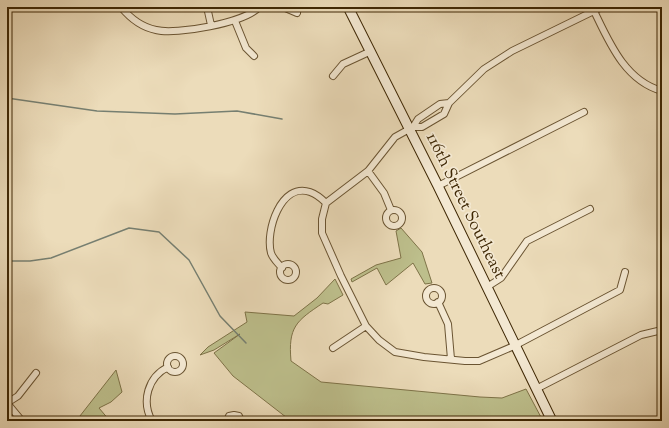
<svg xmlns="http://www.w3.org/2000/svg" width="669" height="428" font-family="'Sorts Mill Goudy',serif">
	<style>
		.green { fill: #bdbf8c; stroke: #7e7348 }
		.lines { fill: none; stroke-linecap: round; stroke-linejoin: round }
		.stream { stroke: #767f71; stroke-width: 1.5 }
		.street-casing { stroke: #6a5432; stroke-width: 8 }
		.secondary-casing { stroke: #3e2704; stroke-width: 11 }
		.street { stroke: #f3e8d2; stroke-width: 6 }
		.secondary { stroke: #f3e8d2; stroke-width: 9 }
		.labels { text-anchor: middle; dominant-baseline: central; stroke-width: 3.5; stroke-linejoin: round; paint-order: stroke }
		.street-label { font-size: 17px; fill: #3e2704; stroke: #f3e8d2 }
	</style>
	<rect width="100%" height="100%" fill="#ecdcba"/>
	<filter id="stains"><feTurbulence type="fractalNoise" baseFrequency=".005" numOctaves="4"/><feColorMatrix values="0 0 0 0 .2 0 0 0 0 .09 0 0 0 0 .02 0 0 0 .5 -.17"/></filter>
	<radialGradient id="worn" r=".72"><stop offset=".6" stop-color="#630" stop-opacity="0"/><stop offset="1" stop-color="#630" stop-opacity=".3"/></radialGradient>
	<path class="green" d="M401,228L422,252L432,283L425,284L413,263L386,285L377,268L352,282L351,279L376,265L401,258L396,231Z
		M335,279L343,295L328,304L323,303C296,321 288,327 291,361L321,382L480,397L502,398L526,389L543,421H291L233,376L214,353L240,334L214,350L200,355L208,347L247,322L245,312L294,316L317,298Z
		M116,370L122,392L111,402L99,408L110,421H76Z"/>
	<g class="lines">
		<path class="stream" d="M7,98L97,111L175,114L237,111L282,119
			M7,259L11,261H30L51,258L129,228L159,232L189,260L220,316L246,343"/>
		<g class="street-casing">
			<path id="street" d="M121,7C130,18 141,27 156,30C176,35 245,23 259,7
				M207,7L211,25
				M283,7L297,13
				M594,11C609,42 625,81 662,91
				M235,21L246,48L254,56
				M333,76L343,64L369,52
				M413,127H422L444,114L449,103L484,69L512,51L602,7
				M368,171L384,193L391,210
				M438,186L584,112
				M326,203L322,219V233L341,276L366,326L379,340L395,352L424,357L465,361H479L514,346L620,290L625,272
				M326,203L368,171L395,137L413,127L418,119L440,104L449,103
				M386 218a8 8 0 1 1 16 0a8 8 0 1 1-16 0Z
				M280 272a8 8 0 1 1 16 0a8 8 0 1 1-16 0Z
				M282,268C278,263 273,259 271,253C265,231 281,182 310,192C316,194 322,199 326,203
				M487,287L501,278L527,241L590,209
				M426 296a8 8 0 1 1 16 0a8 8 0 1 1-16 0Z
				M438,302L448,324L451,359
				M333,348L366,326
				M167 364a8 8 0 1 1 16 0a8 8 0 1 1-16 0Z
				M536,389L641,335L662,330
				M22,421L7,403L18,396L36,373
				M152,421C141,401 148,377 168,367
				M227,421L229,416L234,415L239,416L241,421"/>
		</g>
		<g class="secondary-casing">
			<path id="secondary" d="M348,7L438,186L552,421"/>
		</g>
		<use href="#street" class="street"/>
		<use href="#secondary" class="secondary"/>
	</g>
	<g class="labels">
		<g class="street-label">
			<text transform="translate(465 206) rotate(64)">116th Street Southeast</text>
		</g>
	</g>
	<rect width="669" height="428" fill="none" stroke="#ecdcba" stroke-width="24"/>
	<rect x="8" y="8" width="653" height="412" fill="none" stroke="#3e2704" stroke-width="2"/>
	<rect x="12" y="12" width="645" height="404" fill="none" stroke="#3e2704"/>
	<rect width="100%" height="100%" filter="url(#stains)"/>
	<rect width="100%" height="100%" fill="url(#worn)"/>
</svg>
